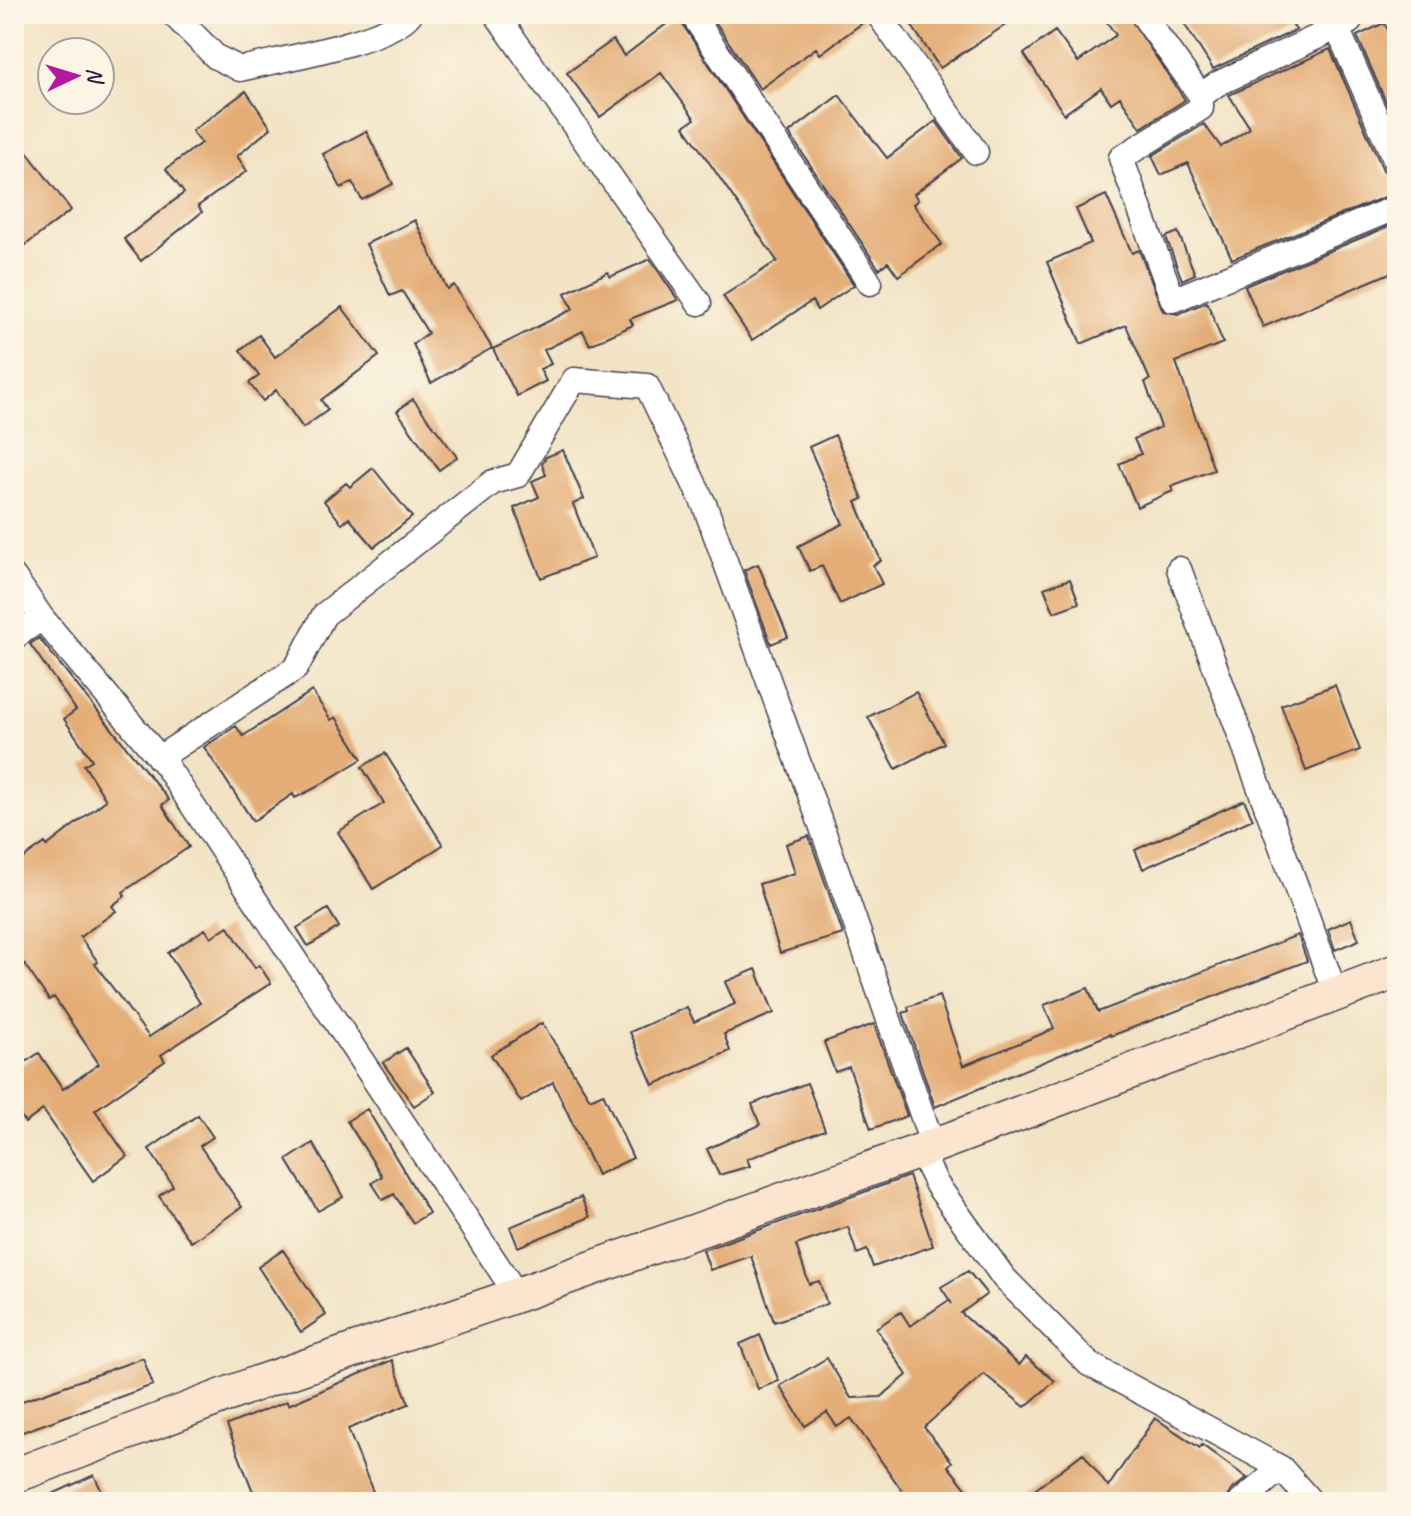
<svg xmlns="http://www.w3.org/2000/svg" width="1411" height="1516" font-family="Caveat,sans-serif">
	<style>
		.building { fill: #e4ad77 }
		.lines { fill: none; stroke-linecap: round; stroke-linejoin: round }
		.street-casing { stroke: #413f50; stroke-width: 27 }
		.secondary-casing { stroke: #413f50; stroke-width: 37 }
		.street { stroke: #fff; stroke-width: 24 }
		.secondary { stroke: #fce5cf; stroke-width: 34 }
	</style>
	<rect width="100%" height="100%" fill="#fcf5e5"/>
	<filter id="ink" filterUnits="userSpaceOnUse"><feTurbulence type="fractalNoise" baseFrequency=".0125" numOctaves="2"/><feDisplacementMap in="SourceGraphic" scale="16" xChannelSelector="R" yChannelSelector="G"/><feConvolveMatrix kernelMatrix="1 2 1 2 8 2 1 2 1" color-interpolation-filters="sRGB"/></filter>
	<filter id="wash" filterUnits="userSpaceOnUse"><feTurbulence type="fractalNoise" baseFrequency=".006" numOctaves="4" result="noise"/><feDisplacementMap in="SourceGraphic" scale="32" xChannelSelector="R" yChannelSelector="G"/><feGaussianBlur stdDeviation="1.8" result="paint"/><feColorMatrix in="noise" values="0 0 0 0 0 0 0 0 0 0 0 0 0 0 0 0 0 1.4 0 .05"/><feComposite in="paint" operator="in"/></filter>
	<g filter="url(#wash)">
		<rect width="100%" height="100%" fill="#f2e3c5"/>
		<g id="blocks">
			<path class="building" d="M710,14H863L865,21L820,54L816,48L760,89Z
				M904,14H1022L940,68Z
				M1101,14H1127L1185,100L1141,128L1120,97L1111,103L1101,88L1064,114L1024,54L1055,31L1078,62L1116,35Z
				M1178,14H1285L1296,30L1213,69Z
				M677,16L854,285L817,310L812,301L752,340L723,296L777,261L684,126L695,119L661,73L600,117L567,73L613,40L624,56Z
				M1384,23L1397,46L1396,125L1357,36Z
				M1330,49L1383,170L1394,179L1397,192L1232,259L1188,163L1161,175L1152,156L1204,124L1221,147L1250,128L1229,95Z
				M246,91L271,128L237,156L247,171L198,206L202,212L141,261L124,239L184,193L166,169L201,143L192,131Z
				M839,95L887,158L936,121L962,158L914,194L918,200L913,204L942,244L898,276L888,262L879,269L789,133Z
				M366,131L393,184L362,200L352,182L341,188L323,154Z
				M27,152L71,210L14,254V162Z
				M1106,195L1132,253L1139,250L1163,311L1178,314L1207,302L1223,343L1176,362L1214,470L1171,486L1173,491L1137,507L1119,464L1141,454L1134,439L1161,427L1145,382L1150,380L1126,325L1081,344L1047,262L1091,243L1076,209Z
				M415,220L447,289L454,285L492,348L431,383L413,344L428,333L402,291L390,296L366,244Z
				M1397,223V270L1263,327L1245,286Z
				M1178,232L1195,274L1182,280L1166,237Z
				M650,259L678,300L630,319L633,325L590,345L583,331L544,350L551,364L540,369L546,381L517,396L493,349L573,309L565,293L608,272L610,277Z
				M342,307L379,356L321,400L328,410L303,428L276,390L263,401L249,383L259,376L240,350L259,335L275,357Z
				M413,399L457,457L439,470L397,411Z
				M835,435L863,499L856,502L881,561L873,565L882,584L840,604L822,566L810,571L798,546L843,524L809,447Z
				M563,450L584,499L573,504L594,558L541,578L514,508L539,497L532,481L546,475L542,464L546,457Z
				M373,468L412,517L374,547L349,518L342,524L324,501L346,483L350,487Z
				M758,564L788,637L771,644L744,570Z
				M1070,579L1079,603L1054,612L1044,588Z
				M39,638L169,800L162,805L189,847L123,892L125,896L112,906L116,911L80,937L98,962L95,964L149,1037L200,1003L168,953L205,929L211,937L228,926L255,968L259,965L271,983L161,1055L165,1061L95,1110L127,1156L93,1181L43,1110L25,1123L14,1107V1070L39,1053L63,1089L99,1064L54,997L49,1000L14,949V865L45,843L47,846L106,800L84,765L92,760L64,719L76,710L30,644Z
				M1335,685L1360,750L1306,771L1281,705Z
				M312,691L331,720L336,717L362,759L313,789L295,798L293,794L253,821L204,747L236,726L243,736Z
				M916,692L944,743L896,769L868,717Z
				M385,753L443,845L373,889L338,832L384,803L362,767Z
				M1244,800L1253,819L1143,869L1135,850Z
				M809,836L843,934L780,953L759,884L795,873L786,844Z
				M328,909L339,927L308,946L297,928Z
				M1351,919L1359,940L1335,950L1328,929Z
				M1298,935L1307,961L1111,1036L1110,1034L935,1107L903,1013L909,1011L908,1007L939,996L963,1066L1054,1029L1044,1005L1088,988L1098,1012Z
				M756,969L774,1013L724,1034L730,1051L653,1085L630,1032L687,1007L694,1022L735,1004L725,982Z
				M542,1023L590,1099L603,1093L633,1158L597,1175L553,1082L521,1102L491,1055Z
				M874,1024L907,1116L871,1129L849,1067L835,1072L824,1042Z
				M406,1048L435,1092L414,1106L383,1063Z
				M807,1083L825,1130L747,1159L750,1166L719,1175L707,1149L760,1125L752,1104Z
				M367,1109L429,1213L413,1223L394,1194L383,1200L372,1183L382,1176L347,1121Z
				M198,1115L213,1137L200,1146L242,1207L191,1242L159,1196L173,1186L149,1149Z
				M313,1143L343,1197L318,1211L287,1160Z
				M909,1176L933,1246L873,1267L867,1250L857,1254L848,1227L796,1245L809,1284L819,1281L827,1304L774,1322L751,1256L710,1270L703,1250Z
				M581,1197L590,1217L518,1247L510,1227Z
				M283,1250L326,1315L301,1332L258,1267Z
				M968,1271L987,1294L961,1313L1019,1365L1026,1357L1055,1381L1025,1407L984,1374L924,1427L952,1462L948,1466L977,1502H910L851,1418L837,1427L827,1412L805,1426L780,1386L827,1358L851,1398L881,1397L907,1375L876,1328L901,1312L910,1326L949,1300L952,1304L941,1287Z
				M760,1335L779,1381L758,1389L740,1344Z
				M143,1358L153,1385L14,1435V1404Z
				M392,1360L409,1404L348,1429L377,1502H257L227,1425L287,1401L288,1405Z
				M1155,1418L1200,1448L1202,1445L1247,1478L1231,1491L1226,1502H1019L1083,1453L1108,1487Z
				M94,1475L107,1502H35Z"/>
		</g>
	</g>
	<g filter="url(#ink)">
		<use href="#blocks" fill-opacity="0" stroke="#413f50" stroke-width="2"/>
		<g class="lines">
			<g class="street-casing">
				<path id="street" d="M173,14L216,57L240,69C277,60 390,41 410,14
					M496,14L699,303
					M692,14L870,283
					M878,14L976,152
					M1142,14L1201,96
					M1350,14L1349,22L1217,84L1201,96V108L1121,158L1173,300L1397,207
					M1337,28L1397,164
					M1179,569L1336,995
					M14,577L42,618L167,767L517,1295
					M14,637L42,618
					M159,758L296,668L324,615L493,482L518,475L574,380L647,386L705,506L820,822L933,1146
					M920,1151L937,1185L1004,1278L1089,1364L1281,1468L1311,1502
					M1241,1502L1281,1468"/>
			</g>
			<g class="secondary-casing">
				<path id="secondary" d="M14,1476L260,1382L517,1295L920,1151L1397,971"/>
			</g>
			<use href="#street" class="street"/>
			<use href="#secondary" class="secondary"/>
		</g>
	</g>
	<rect width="1411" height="1516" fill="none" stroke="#fcf5e5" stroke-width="48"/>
	<g transform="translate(76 76) rotate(86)"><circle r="38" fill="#fcf5e5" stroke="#a5a1a1" stroke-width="2"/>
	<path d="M0-6L14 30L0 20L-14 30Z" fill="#b5179e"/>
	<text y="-12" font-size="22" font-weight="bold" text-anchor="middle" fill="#22223b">N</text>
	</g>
</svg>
